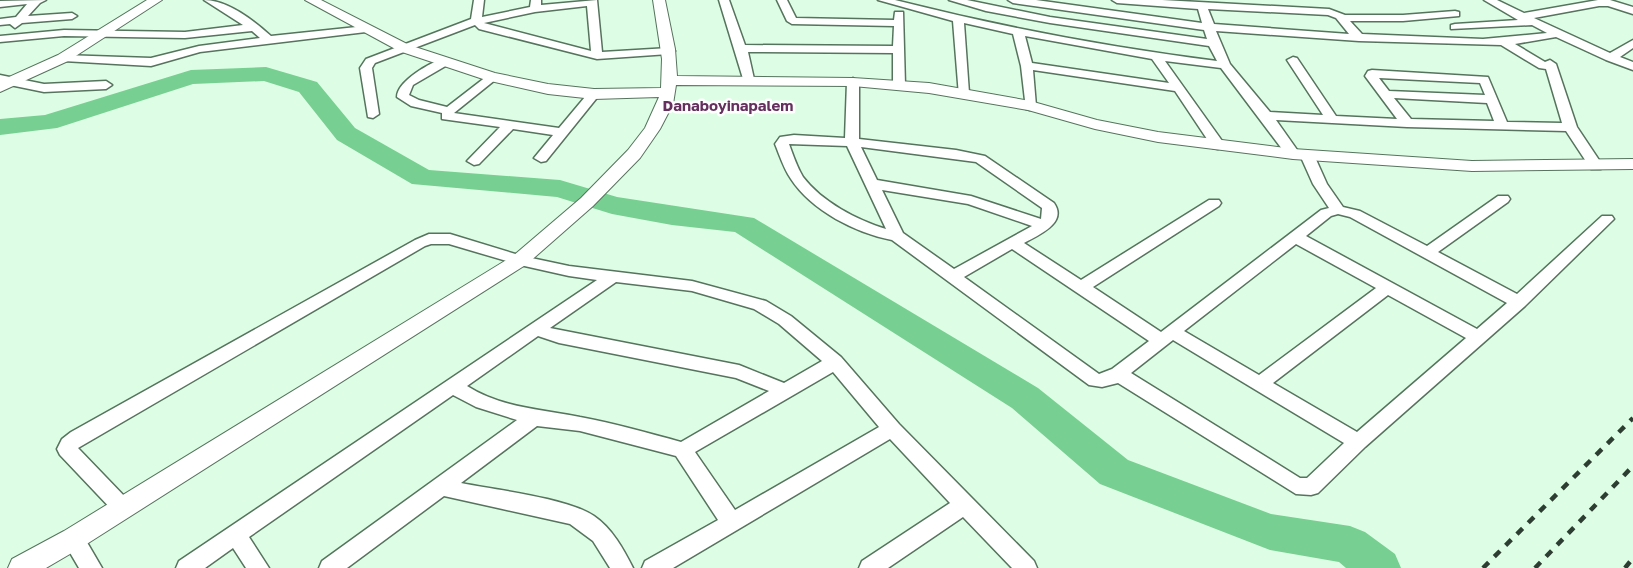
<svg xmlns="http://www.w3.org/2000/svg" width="1633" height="568" font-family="'Golos Text',sans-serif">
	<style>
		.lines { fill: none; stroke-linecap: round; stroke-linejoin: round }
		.river { fill: #77cf91; fill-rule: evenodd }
		.minor-casing { stroke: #56735d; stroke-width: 3 }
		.tertiary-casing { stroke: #56735d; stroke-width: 2 }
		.minor { fill: #fff; fill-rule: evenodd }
		.tertiary { fill: #fff; fill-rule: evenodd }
		.rail { stroke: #2e3d32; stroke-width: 4.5; stroke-dasharray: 8 8; stroke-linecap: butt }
		.labels { text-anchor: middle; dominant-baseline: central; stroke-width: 5; stroke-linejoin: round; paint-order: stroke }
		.far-district-label { font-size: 15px; font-weight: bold; fill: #65305e; stroke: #fff }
	</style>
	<rect width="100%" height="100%" fill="#ddfee5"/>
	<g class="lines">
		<path class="river" d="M266,67L317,82L355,128L429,170L560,180L617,197L754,218L1038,388L1128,460L1271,514L1350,526L1365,532L1395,554L1401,568H1346L1339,562L1270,550L1100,484L1012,408L735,232L672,225L612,214L557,197L412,184L337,140L299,92L264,81L193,84L57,128L0,135V119L45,115L191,70Z"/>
		<g class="minor-casing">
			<path id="minor" d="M46,0L40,3L28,16L72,13L77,16L72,19L22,23L15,28L10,24L0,25V19L16,17L27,4L0,7V1Z
				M204,0C228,0 254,21 271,36L366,26L372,29L366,32L200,52L151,66L63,61L57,58L63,55L151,58L199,46L260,38L252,31L185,38L64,36L0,42V36L64,30L185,32L243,25Z
				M474,0H484L482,17L530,7L531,0H541V5L597,0L602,52L669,48L675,51L669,54L597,59L479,29L475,25L375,63L372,68L379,114L373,118L368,117L360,68L366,59L471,19ZM587,6L591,51L484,23L535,12Z
				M719,0H729L745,45L893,46L894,26L792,24L787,21L777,0H787L796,18L894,20L895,12H903L905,85L899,89L893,85V53L748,52L754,79L748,83L744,82Z
				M878,0H895C1001,27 1108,47 1217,61L1209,46L1050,23L986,11L949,0H967L1050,17L1207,39L1204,30L1013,3L1008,0H1036L1202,23L1198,9L1117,3L1112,0H1162L1329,9L1345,15H1403L1455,11L1459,12V16L1403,21H1350L1362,34L1483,39L1547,33L1532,25L1451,29V25L1455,24L1518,20L1484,0H1497L1524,13L1598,0H1610L1633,7V14L1608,6H1599L1534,18L1610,53L1633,40V48L1620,57L1633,62V70L1606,60L1556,37L1515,44L1545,62L1550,60L1556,64L1577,127L1603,166L1601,169H1591L1566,131L1407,127L1276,120L1300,154L1293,158L1288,157L1221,68L1165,61L1225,145L1218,149L1213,148L1175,91L1033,70L1036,106L1030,110L1026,109L1021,66L1013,34L964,23L969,93L963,97L959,96L953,21ZM1208,9L1328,15L1336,18L1349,34L1214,24ZM1216,31L1359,41L1501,45L1539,68L1546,69L1562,123L1507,122L1488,77L1372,70L1368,71L1365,76L1397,119L1336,116L1297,58L1293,57L1287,60L1323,115L1270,112L1230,64ZM1025,36L1152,59L1169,83L1032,63ZM1379,78L1480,83L1485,95L1389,91ZM1394,98L1487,103L1494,121L1411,119Z
				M445,58L449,60V64L413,85L409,95L419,100L447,107L491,73L497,77L495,80L454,113L559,128L590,91H598L600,94L546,161L541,162L534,158L553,135L513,129L479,164L474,165L467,161L500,127L442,119V113L411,106L397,97C397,81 431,62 445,58Z
				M0,75L44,84L106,81L112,85L106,89L44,92L0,83Z
				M853,78L859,82V139L956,150L985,156L1054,203C1068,223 1038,235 1024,243L1081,280L1209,200H1219L1221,203L1219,206L1093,287L1161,332L1321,210L1329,208L1313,184L1300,155L1307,151L1314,155L1327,184L1343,207L1360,211L1427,246L1498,196H1508L1510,199L1508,202L1438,252L1517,294L1602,216H1612L1614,219L1525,306L1365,447L1318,493L1311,495L1296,494L1118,383L1102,387L1089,385L892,240C856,233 812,211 791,179C784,169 780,156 775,144L780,137L794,135L845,138L847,82ZM789,144L847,146L886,229C857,220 822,202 803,177C797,167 793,155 789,144ZM861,147L976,162L1042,208L1041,219L971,196L877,180ZM882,190L968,204L1032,226L954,269L903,233ZM1338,214L1350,217L1507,303L1477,329L1306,236L1331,216ZM1296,244L1376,288L1259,375L1184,331ZM1012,249L1149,341L1112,369L1099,374L964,277ZM1388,295L1466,338L1357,432L1273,383ZM1173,340L1344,443L1307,478H1300L1131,373Z
				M429,234H450L522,256L569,266L692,281L766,301L791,316L841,357L899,424L1034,561L1037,568H1012L963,517L888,568H859L862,561L950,503L890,439L673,568H642L645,561L718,520L676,456L580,431L537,426L461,483C496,490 567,498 594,516C612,528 624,550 633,568H610L593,541L570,524L444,496L347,568H319L322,561L517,420L476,407L453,395L249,537L269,568H246L233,548L205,568H176L179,561L597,280L569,276L520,265L449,244H431L425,246L78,448L129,501L132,507L129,513L122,516L115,513L60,455L57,449L62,439L71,432L415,240ZM616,282L692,291L754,309L779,324L822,361L784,383L739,365L550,328ZM538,336L559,343L736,378L769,391L681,442C648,433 614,423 580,417C541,409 502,408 467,386ZM833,372L879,427L735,510L695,452Z
				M73,530L81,532L102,568H79L62,539L65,532Z"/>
		</g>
		<g class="tertiary-casing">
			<path id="tertiary" d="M147,0H162L68,61L0,92V81L58,55Z
				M305,0H321L409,45L495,73L548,84L594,89L661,88L662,59L653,0H665L675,49L677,76L853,78L929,83L1030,101L1097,120L1158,132L1293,149L1472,161L1633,159V169L1472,171L1293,159L1158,142L1095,129L1028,110L929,93L853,86L676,85L673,104L660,129L640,158L593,206L527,264L82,547L46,568H8L12,559L64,531L513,256L581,198L628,150L645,128L659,97L594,99L548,94L486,80L399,51Z"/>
		</g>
		<use href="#minor" class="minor"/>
		<use href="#tertiary" class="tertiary"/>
		<path class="rail" d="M1483,568L1633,418
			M1535,568L1633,466
			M1625,568L1633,558"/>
	</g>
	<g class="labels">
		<g class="far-district-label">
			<text x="728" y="105">Danaboyinapalem</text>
		</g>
	</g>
</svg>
